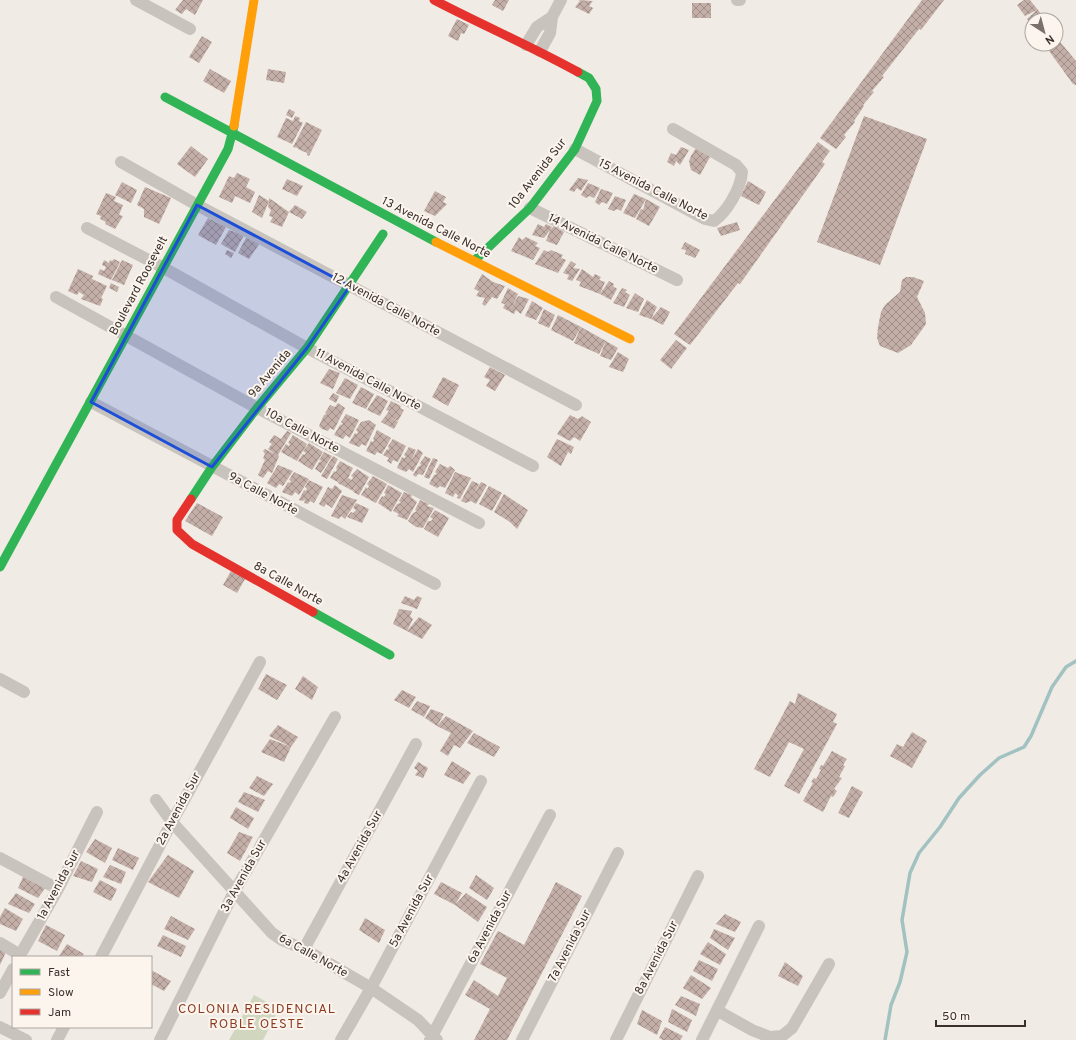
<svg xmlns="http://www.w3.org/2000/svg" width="1076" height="1040" font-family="Overpass,sans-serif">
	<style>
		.pitch { fill: #d1d6bf }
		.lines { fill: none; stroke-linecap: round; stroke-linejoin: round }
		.stream { stroke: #a1c2c1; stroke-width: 3.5 }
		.building { fill: url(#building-cross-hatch) }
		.street { stroke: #c9c3be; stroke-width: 12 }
		.fast { stroke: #30b455; stroke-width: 9 }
		.slow { stroke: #ff9f0a; stroke-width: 9 }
		.jam { stroke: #e5322d; stroke-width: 9 }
		.marked { fill: #1d4ed8; fill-opacity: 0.2; stroke: #1d4ed8; stroke-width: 3; stroke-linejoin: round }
		.labels { text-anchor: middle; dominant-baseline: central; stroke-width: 4; stroke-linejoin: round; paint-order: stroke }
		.street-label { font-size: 12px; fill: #3b302b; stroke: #fbf5ee }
		.neighbourhood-label { font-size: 13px; letter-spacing: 1px; fill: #8c3b22; stroke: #fbf5ee }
	</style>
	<defs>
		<pattern id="building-cross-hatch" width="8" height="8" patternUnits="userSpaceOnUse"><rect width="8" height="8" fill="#c3afa7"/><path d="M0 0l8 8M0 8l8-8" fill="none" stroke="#a08f88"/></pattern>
	</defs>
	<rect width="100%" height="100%" fill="#f0ebe5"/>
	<path class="pitch" d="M254,995L279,1009L263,1040H229Z"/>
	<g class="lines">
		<path class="stream" d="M885,1040L891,1005L900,982L907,952L902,920L910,873L919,853L940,827L959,798L980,775L999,758L1024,747L1031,736L1052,687L1066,667L1076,661"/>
	</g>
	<path class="building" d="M183,0H203L195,15L186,9L182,14L175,10Z
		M495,0H509L503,11L492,5Z
		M578,0L593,1L589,6L593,8L589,14L575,7L580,1Z
		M922,0H944L921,30L919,29L882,76L884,77L872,91L874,92L863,105L864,106L854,121L855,122L844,135L846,137L836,149L820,138Z
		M1024,0H1030L1046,20H1032V25L1027,19L1037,10L1025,16L1017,5Z
		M692,3H711V18H692Z
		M457,19L469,25L464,34L461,33L458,41L448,36Z
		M202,36L212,42L199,63L189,57Z
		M1056,37L1076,61V85L1073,84L1044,44H1056Z
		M210,69L231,81L224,93L203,81Z
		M268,69L286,72L284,83L266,80Z
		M289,109L295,112L292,118L286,115Z
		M295,116L300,118L299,121L303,123L292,144L277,137L286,118L293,121Z
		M864,116L927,139L880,265L817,242Z
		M306,122L322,130L309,156L307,155V153L298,149V148L293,147Z
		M818,142L830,151L822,162L825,164L740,284L738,283L690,345L674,334Z
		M191,146L208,159L195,177L177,164Z
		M681,147L689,150L680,165L676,161L674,166L667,162L671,153L676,155Z
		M696,148L710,157L700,175L691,170L689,161L691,156Z
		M237,173L250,179L246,187L255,192L250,203L235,196L232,203L219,197L229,176L234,178Z
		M578,178L588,180L581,191L577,188L574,192L569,190Z
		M287,179L303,186L297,196L282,189Z
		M748,181L766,192L759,205L741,196Z
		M122,182L137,190L131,203L115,195Z
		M588,183L600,188L594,198L589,196L586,198L581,195Z
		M145,187L171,198L159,224L144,217V209L137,205Z
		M601,189L613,193L607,204L602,202L599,205L595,202Z
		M435,191L446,197L443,202L447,204L435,216L424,211Z
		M106,193L116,197L114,201L123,205L119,215L123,216L115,229L105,224L106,222L100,219L101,216L96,214Z
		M634,194L646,199L635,218L623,213Z
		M259,195L269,201V198L289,212L282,227L270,222L273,217L269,216L271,210L268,207L269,201L262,218L252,212Z
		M615,196L626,200L621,211L617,209L614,211L608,209Z
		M646,199L660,207L649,226L636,219L641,209L643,210Z
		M295,205L307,212L302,219L289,212Z
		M208,218L226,227L216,245L198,235Z
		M737,222L740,230L721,236L717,228Z
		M538,224L544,227L546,224L552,227L550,230L554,226L564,232L557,245L546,241L550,230L544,238L532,235Z
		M229,230L244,235L235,252L221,244Z
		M519,237L522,240L526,237L538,243L535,246L540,248L533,260L511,251Z
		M246,238L260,243L249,259L238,253Z
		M685,242L700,250L695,258L685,254L686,250L681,249Z
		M227,250L234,253L231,258L225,254Z
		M544,250L548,252L551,250L563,255L561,258L566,260L558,273L535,264Z
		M114,259L120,262L111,280L98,274L100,269L104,271L106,267L102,265L104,260L109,263L110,260L112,261Z
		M122,260L133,265L124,285L112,280Z
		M571,261L576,264L573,268L580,269L572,281L567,279L569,275L563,273Z
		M78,269L93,276L92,279L107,286L101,298L103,299L100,306L81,299L84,295L79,292L77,295L68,291Z
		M582,269L593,277L595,274L601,277L599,280L605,282L600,294L579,286L581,282L576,280Z
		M482,274L493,282L505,286L497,299L492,297L485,306L482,304L485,298L476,296L479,291L474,289Z
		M906,277H913L924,281L917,297L925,313L926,324L911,345L898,353L880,346L877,338L878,327L881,312L885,305L900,292L902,280Z
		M609,281L614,284L613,286L617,289L611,300L600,294Z
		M111,283L119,287L117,292L109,288Z
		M508,288L518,294L511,309L518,296L529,299L521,314L516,310L514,314L503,308L505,304L501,303Z
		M622,288L627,290L625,292L630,295L624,307L613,303Z
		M635,293L644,299L638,312L626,308Z
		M647,300L657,307L651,319L639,315Z
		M532,301L543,308L536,320L525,316Z
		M661,307L670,312L663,325L651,319Z
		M544,309L555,315L549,328L538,323Z
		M558,315L581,327L573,341L551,330Z
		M581,327L606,341L599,354L574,343Z
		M676,340L687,348L671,369L660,360Z
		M606,341L618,348L611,360L600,356Z
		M618,352L629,359L623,372L609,367Z
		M490,367L505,375L495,391L486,386L490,380L484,377Z
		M329,369L340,373L333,389L320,383Z
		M443,377L459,385L448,406L432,397Z
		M345,378L358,385L350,399L336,393Z
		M361,387L374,394L366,409L352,403Z
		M333,393L339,396L336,403L329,399Z
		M377,395L388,401L380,416L367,410Z
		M391,401L401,406L400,408L404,410L398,421L391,417L398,422L394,429L381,422L389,411L386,410Z
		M338,403L345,408L334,430L330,428L328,431L322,429L319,426L324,415L327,414L325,413L330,405L335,407Z
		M346,414L359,420L350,438L346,435L343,439L334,435L340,425L343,424L341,422Z
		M570,415L578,419L582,416L591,422L580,441L574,437L570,441L557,434Z
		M369,420L376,425L366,446L362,444L359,447L349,443L355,433L357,434L358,432L356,430L361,422Z
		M377,430L391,438L382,454L377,452L375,455L366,451L371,441L373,442L374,440L373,439Z
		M287,431L291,433L278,455L279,456L272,473L268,471L263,478L258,475L265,460L263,458L265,454L263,451L265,449L275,454L268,449L272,444L269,442L274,435L281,439Z
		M293,435L307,444L297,461L281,452L286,444L289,446L290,444L288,443Z
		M393,439L406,446L398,462L393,460L391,464L387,461L389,458L383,455L387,449L389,450L388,446Z
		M557,439L574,447L571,454L568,452L561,466L547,457Z
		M309,443L323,452L312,470L298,461L303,454L304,455L306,453L303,451Z
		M409,447L416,450L411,461L418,449L423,453L413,472L409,469L406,472L397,468L402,457L404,458L406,457L404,455Z
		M324,452L332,456L321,473L315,469L319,462L322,461L319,460Z
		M333,456L338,459L327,479L321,476Z
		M425,456L431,459L423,475L418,474L416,477L413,475L418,467L421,465L420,463Z
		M433,458L438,460L429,479L424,477Z
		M340,461L353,468L348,478L352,480L353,477L351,476L357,469L369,477L359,495L353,492L359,481L353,491L338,483L341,476L338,482L330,478L334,471L336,472L337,469L336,468Z
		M440,464L448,468L450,466L455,470L445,488L440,486L436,489L437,488L429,484L434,475L437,474L435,472Z
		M278,465L293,471L283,486L279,484L276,488L267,483Z
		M294,472L309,479L299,495L295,492L292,496L282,492L288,482L290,483L291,481L289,480Z
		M455,472L471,478L460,499L457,498L458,495L455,493L453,497L445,493Z
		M373,476L387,484L376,503L361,495L366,487L368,489L369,486L367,484Z
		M309,480L323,487L314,503L310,501L308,504L304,503L305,499L303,501L299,500L304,490L306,491L307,489L305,487Z
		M472,481L479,484L473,496L481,482L487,485L476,504L471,501L466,503L461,501Z
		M335,485L342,491L332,508L326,504L324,507L319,504L328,487L332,489Z
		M388,485L402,493L391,512L378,503L382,496L384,497L386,494L384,493Z
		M489,486L502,493L492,511L479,504Z
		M404,492L412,495L411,497L417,502L407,520L397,516L399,514L393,511L397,504L401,503L399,501Z
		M504,494L528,510L517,529L510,522L494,512Z
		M342,495L357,500L345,519L341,516L339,519L331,516Z
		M420,500L429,504L427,506L434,508L423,528L416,527L408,521L413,513L417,511L415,510Z
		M197,503L223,517L212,536L185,521Z
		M356,503L369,509L362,523L347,517L351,512L353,513L356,510L353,508Z
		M435,510L449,518L438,537L424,529L428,521H431L433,519L430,517Z
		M231,571L245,579L237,593L223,585Z
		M405,596L414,600L417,596L422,598L417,609L401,603Z
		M399,609L412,611L410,616L413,619L407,631L393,624Z
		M419,617L432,625L422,639L407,631Z
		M266,674L287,685L277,700L258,689Z
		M303,676L318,687L312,700L295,689Z
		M402,690L416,697L409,708L394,700Z
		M798,693L837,714L833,722L837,724L799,794L784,786L804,749L789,742L770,777L754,769L790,701L795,704Z
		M417,701L430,706L424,717L411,710Z
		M431,709L444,714L437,726L425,718Z
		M446,716L473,731L460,748L454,745L448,756L440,751L451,733L437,726Z
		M278,725L298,737L291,747L269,736Z
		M912,732L927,741L912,768L890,756L897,744L903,747Z
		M474,733L500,747L494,757L467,743Z
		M270,739L291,747L284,762L261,752Z
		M832,751L847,759L843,765L845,766L839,777L842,778L834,789L837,791L833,797L831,796L823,812L803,801L813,783L811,782L814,778L816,779L821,770L819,769L821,765L823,766Z
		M452,761L471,773L463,784L444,775Z
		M418,762L428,768L423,778L415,775L418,771L414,768Z
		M257,776L273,784L264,796L249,788Z
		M852,786L863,792L849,818L838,813Z
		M244,792L265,800L258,812L238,802Z
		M236,807L254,818L248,829L230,818Z
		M239,832L253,837L240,861L227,853Z
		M95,839L112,848L105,863L86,852Z
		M118,848L139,858L133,870L112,860Z
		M168,855L194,871L179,898L148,882Z
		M81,861L98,869L92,882L73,876Z
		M110,865L126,872L121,884L103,877Z
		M24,875L46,887L38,898L18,888Z
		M476,875L494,888L487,900L469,888Z
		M100,880L117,889L111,901L93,892Z
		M441,882L462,893L455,905L466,893L487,907L478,922L455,905L434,894Z
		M556,882L582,896L507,1040H474L490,1009L465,995L474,980L498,996L507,978L480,964L498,931L524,945Z
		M16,893L35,904L29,913L8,904Z
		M5,908L23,919L16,931L0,924V917Z
		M725,914L741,922L735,932L716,924Z
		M171,916L195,929L188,940L164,929Z
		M365,918L385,930L379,943L359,930Z
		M46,925L65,935L57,951L38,941Z
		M714,929L735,938L728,950L710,938Z
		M163,935L186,946L181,957L157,946Z
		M708,942L726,954L720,965L700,954Z
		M67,944L84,954L81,957L59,956Z
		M0,949L6,952L0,965Z
		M699,960L718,969L712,981L693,971Z
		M785,962L803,976L798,986L778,976Z
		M151,970L171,981L164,991L151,984Z
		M691,975L711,988L702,999L683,988Z
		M681,996L700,1004L696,1016L675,1005Z
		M672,1009L692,1020L687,1032L668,1022Z
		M642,1010L662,1021L657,1035L637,1024Z
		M665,1027L683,1036L680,1040H663L659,1038Z"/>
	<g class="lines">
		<path class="street" d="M136,0L190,29
			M737,0H740
			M526,45L537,27L552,17L561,0
			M540,51L550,33L552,17
			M575,149L705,219L714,221C727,212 741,188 742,172L736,165L673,129
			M121,162L197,205L576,405
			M530,208L677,280
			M87,228L162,267L307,348L533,466
			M56,297L257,408L479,523
			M91,402L435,584
			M0,679L24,692
			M156,800L172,822L272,933L282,940L304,949L371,988L418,1020L437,1040
			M0,858L58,889
			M0,943L20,955
			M304,949L416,744
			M19,957L58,889L97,812
			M101,957L172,822L260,662
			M0,993L13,969
			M718,1011L752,1030L770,1037L782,1036L792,1028L829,964
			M0,1027L26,1040
			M57,1040L64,1027
			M160,1040L234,892L335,717
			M341,1040L371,988L481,781
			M430,1040L550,815
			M522,1040L618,853
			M616,1040L698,876
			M702,1040L759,926"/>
		<path class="fast" d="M165,97L436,242
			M475,260L530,208L575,149L597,101L596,89L589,78L578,72
			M191,499L212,467L257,408L307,348L383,234
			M0,567L228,149L234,126
			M313,612L390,655"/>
		<path class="slow" d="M234,126L254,0
			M436,242L630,339"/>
		<path class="jam" d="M434,0C482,25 531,46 578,72
			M191,499L177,520V530L192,544L313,612"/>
	</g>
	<path class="marked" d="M197,205L350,286L307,348L212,467L91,402Z"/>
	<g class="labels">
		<g class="street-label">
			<text transform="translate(538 174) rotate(-52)">10a Avenida Sur</text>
			<text transform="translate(653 190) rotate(27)">15 Avenida Calle Norte</text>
			<text transform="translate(436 228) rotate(27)">13 Avenida Calle Norte</text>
			<text transform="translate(603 244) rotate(26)">14 Avenida Calle Norte</text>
			<text transform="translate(139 286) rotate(-62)">Boulevard Roosevelt</text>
			<text transform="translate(386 305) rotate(28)">12 Avenida Calle Norte</text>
			<text transform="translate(270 374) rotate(-50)">9a Avenida</text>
			<text transform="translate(368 380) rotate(28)">11 Avenida Calle Norte</text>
			<text transform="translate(302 431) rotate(28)">10a Calle Norte</text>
			<text transform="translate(263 494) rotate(28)">9a Calle Norte</text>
			<text transform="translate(288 584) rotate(29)">8a Calle Norte</text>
			<text transform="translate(179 809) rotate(-62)">2a Avenida Sur</text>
			<text transform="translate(360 847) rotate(-61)">4a Avenida Sur</text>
			<text transform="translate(244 876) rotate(-61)">3a Avenida Sur</text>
			<text transform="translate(59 885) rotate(-62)">1a Avenida Sur</text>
			<text transform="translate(412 911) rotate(-62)">5a Avenida Sur</text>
			<text transform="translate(490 927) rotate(-62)">6a Avenida Sur</text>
			<text transform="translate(570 946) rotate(-63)">7a Avenida Sur</text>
			<text transform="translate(313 956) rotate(29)">6a Calle Norte</text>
			<text transform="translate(657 958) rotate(-63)">8a Avenida Sur</text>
		</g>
		<g class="neighbourhood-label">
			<text x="257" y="1010">COLONIA RESIDENCIAL<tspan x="257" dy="15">ROBLE OESTE</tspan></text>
		</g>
	</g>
	<rect x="12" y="956" width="140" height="72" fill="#fbf5ee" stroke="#aea6a0"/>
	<rect x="20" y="969" width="20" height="6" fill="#30b455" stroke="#aea6a0"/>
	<text x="48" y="976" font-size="12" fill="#3b302b">Fast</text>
	<rect x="20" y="989" width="20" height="6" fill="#ff9f0a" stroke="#aea6a0"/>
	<text x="48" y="996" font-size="12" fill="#3b302b">Slow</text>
	<rect x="20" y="1009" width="20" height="6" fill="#e5322d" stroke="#aea6a0"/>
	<text x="48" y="1016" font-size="12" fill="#3b302b">Jam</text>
	<g transform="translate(1044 32) rotate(144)"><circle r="19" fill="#fbf5ee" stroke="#aea6a0"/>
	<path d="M0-3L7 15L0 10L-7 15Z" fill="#7a716c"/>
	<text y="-6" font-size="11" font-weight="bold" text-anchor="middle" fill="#3b302b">N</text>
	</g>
	<path d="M936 1020v6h89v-6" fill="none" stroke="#3b302b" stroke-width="2"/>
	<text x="942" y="1020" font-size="12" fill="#3b302b" stroke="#fbf5ee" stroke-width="3" paint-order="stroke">50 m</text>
</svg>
